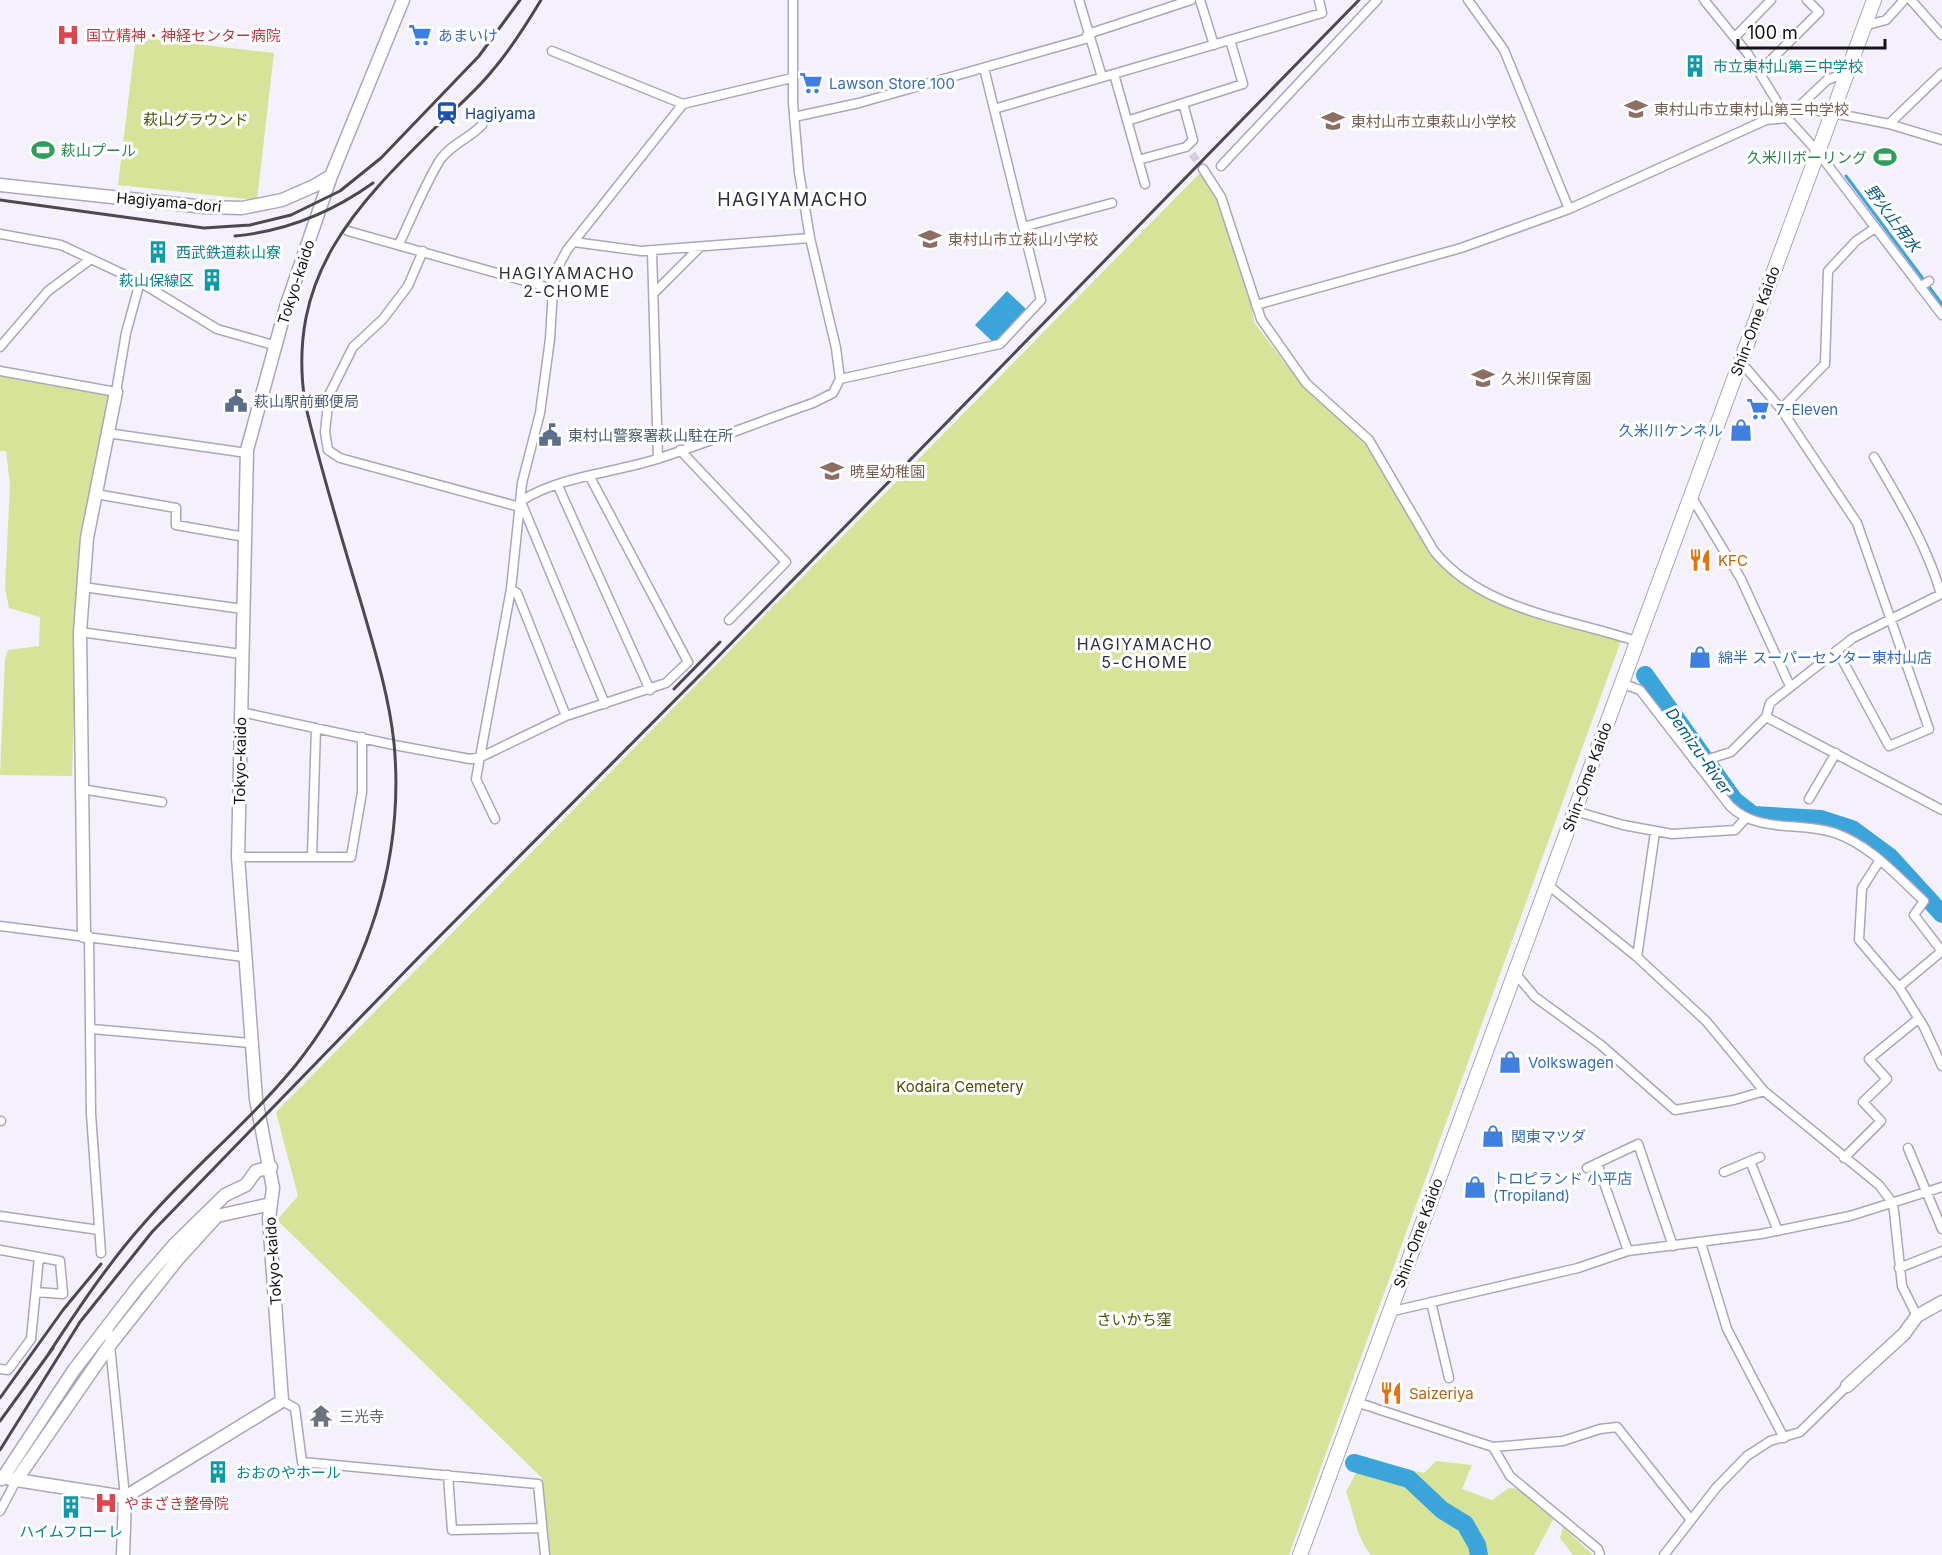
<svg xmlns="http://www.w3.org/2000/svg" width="1942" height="1555" font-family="Inter,'Noto Sans JP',sans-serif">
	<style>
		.green { fill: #d6e398 }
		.water { fill: #3ba4db }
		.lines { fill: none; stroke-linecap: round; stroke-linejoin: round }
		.stream { stroke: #3ba4db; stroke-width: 3 }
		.river { stroke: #3ba4db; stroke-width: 18 }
		.street-tunnel { stroke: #d3d0da; stroke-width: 8; stroke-dasharray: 8 4; stroke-linecap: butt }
		.street-casing { stroke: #ada4be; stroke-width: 11 }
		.secondary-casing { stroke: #ada4be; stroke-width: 15 }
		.primary-casing { stroke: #ada4be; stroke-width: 16 }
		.street { stroke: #fff; stroke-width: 8 }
		.secondary { stroke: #fff; stroke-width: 12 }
		.primary { stroke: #fff; stroke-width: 14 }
		.rail { stroke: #4b4851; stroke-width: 3 }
		.labels { text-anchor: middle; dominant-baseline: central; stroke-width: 6; stroke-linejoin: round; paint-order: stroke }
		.health-label { font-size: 15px; fill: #be3a42; stroke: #fff; text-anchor: start }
		.shop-label { font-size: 15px; fill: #366cbe; stroke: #fff; text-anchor: start }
		.culture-label { font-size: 15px; fill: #0d838f; stroke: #fff; text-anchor: start }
		.education-label { font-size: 15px; fill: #785e54; stroke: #fff; text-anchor: start }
		.transit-label { font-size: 15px; fill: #164399; stroke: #fff; text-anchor: start }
		.park-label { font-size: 15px; fill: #485003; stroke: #fff }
		.leisure-label { font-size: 15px; fill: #27864d; stroke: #fff; text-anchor: start }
		.street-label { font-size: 15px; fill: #15121b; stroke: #fff }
		.service-label { font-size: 15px; fill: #4e5e75; stroke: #fff; text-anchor: start }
		.food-label { font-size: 15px; fill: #c56008; stroke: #fff; text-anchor: start }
		.worship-label { font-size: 15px; fill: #5b616d; stroke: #fff; text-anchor: start }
		.water-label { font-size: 16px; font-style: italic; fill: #0e5d82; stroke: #fff }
		.neighbourhood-label { font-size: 16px; letter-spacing: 1.5px; fill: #332b40; stroke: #fff }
		.quarter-label { font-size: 18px; letter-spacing: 1.5px; fill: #332b40; stroke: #fff }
	</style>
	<rect width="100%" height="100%" fill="#f5f1fc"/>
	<path class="green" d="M136,37L274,53L257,200L118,185Z
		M1201,172L1219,198L1250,295L1254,322L1303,387L1367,442L1431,554L1445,570L1497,604L1621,641L1289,1555H547L542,1478L277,1220L298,1196L276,1112Z
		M0,373L108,396L79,559L72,776L0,775L5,659L8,650L39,646L40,617L9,608L5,588L10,485L6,451H0Z
		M1363,1460L1424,1473L1436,1461L1472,1465L1462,1489L1492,1500L1509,1488L1519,1489L1554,1518L1534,1555H1371C1354,1533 1356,1517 1346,1492Z
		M1563,1527L1593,1555H1573L1560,1538Z"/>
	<path class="water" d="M1007,291L1026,309L994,343L975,325Z"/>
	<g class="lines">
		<path class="stream" d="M1846,176L1942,304"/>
		<path class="river" d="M1645,675L1734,800L1753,815L1821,819L1852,829L1890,857L1942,914
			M1354,1463L1409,1479L1442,1510L1465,1524L1477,1545L1479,1555"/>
		<path class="street-tunnel" d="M1192,154L1203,169"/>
		<g class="street-casing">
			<path id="street" d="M1079,0L1102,77
				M1200,0L1214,45
				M1468,0L1504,50L1569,209
				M1704,0L1748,54L1787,118L1817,151L1942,315
				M1911,0L1942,35
				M1864,26L1886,20L1904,0
				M1735,37L1771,0
				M552,51L683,104
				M1760,71L1819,12L1807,0
				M1114,74L1145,184
				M1801,105L1832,115
				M994,109L1322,13L1319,0
				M1833,113L1889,124L1942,140
				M794,117L859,103L1085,39L1088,34L1191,0
				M1127,121L1243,84L1230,40
				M1889,124L1942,73
				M1138,160L1186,147L1193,140L1183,103
				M1221,166L1377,0
				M1203,169L1221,197L1261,319L1306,383L1369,440L1434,551C1483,611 1567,618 1636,641
				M1023,227L1112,203
				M348,231L553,289
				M0,234L61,245L140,282L217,329L277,346
				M574,242L641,251L810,238
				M399,244C412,217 424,186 440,160C452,143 469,139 482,125
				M423,251L408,286L383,319L353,347L329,395L325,432L328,450L340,458L520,507
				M652,251L658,459
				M1920,287L1929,281
				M654,293L700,247
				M1256,305L1461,248L1511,230L1569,209L1766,120L1787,118L1827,80L1845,73
				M0,347L48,291L91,259
				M1740,361L1781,409L1857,523L1929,729L1889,746L1837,650
				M0,371L116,392L126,333L140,282
				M840,379L1000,344L1041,300L984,68
				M1781,409L1825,364L1828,271L1856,241L1875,228
				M107,433L247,453
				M680,450L786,562L729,620
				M558,486L650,690
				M96,494L176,508V525L245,537
				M1691,496L1741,579L1790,686
				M521,501C560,476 613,473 657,459C709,442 761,421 813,403L833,393L840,379L836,348L810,238L799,172L793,103V0
				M521,502L605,704
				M83,587L243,609
				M511,589L517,593L566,716
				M80,632L241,654
				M1621,683L1640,690L1730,806C1759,834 1799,821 1835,833C1870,845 1897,876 1924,901L1914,915L1941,950
				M241,712L394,745L470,759L481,757L566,716L666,683L688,662L590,477
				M1766,717L1942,810
				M1696,763L1731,752L1766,717L1770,703L1853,638L1941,594C1927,546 1900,501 1874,457
				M81,789L162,802
				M1809,799L1836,753
				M1575,811L1623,825L1672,834L1735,830L1745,819
				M495,819L476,779L511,589L522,483L540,413L550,339L553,289L559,265L567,250L683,104L792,78
				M238,857H351L362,792V737
				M312,857L316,728
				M1880,860L1862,888L1859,940L1899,987L1924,1027L1942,1066
				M1548,885L1637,957L1706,1021L1764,1091L1879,1185L1892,1202L1894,1211L1902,1286L1917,1316
				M0,926L244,957
				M89,936L91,1114L101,1253
				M1637,957L1655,832
				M1514,972L1535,997L1601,1045L1675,1110L1734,1100L1764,1091
				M1899,987L1942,951
				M92,1029L250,1043
				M0,1121H1
				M1908,1148L1942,1229
				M1844,1158L1881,1121L1863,1102L1887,1079L1869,1059L1918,1019
				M1750,1161L1778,1231
				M1597,1163L1628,1251
				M1587,1168L1638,1144L1673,1246
				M1724,1172L1760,1157
				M0,1216L99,1230
				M1701,1243L1727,1329L1784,1438
				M0,1250L60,1261L63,1294L36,1292
				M1899,1268L1942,1251
				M1431,1302L1449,1378
				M1389,1312L1578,1268L1628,1251L1761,1234L1850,1216L1942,1187
				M108,1325L125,1497
				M0,1369L8,1370L31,1339L39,1257
				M282,1401L295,1408L302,1462L538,1484L545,1555
				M1356,1402L1493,1447L1510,1476L1598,1549L1600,1555
				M1493,1447L1563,1441L1600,1429L1617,1427L1691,1520
				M448,1475L452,1530L542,1528
				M0,1511L17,1479
				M1664,1555L1716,1488L1747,1456L1770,1441L1800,1432L1847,1386"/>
		</g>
		<g class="secondary-casing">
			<path id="secondary" d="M0,185L205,207L242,208L282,200L314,186L331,176
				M84,936L80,632L87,538L116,392
				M1847,1386L1904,1334L1917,1316L1942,1302
				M2,1479L74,1370L137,1288L175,1244L225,1195L246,1185L256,1171L271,1167
				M10,1479L125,1497
				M17,1479L109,1346L177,1260L217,1216L271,1204
				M125,1497L282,1401L269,1218L273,1188L256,1099L238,857L247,450L286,307L331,176L403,0
				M123,1555L125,1497"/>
		</g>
		<g class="primary-casing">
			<path id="primary" d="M1300,1555L1874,0"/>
		</g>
		<use href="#street" class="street"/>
		<use href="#secondary" class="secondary"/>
		<use href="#primary" class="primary"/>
		<path class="rail" d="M0,200L204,228L250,225L291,215L340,191L381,158L479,56L520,0
			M235,236C287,231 331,213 373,183
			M674,689L720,642
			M49,1353C79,1308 109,1262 145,1222C192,1168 249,1122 295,1066C367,976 405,859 394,743C389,696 375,651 362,606C342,539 321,471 305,403C286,277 354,207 437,126C456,108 476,91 492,71C511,49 526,25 541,0
			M0,1398L63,1310L101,1264
			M0,1421L53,1348
			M0,1450L80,1322L152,1232L418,958L708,667L1359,0"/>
	</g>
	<defs>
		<g id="hospital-bare" transform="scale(1.8)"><path d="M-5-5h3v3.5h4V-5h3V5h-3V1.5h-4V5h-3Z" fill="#e0444e" stroke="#fff" stroke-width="2.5" paint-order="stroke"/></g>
		<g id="supermarket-bare" transform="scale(1.8)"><path d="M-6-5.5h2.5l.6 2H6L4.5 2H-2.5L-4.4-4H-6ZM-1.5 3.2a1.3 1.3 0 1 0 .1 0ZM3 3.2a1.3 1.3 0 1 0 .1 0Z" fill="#3f7fe0" stroke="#fff" stroke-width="2.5" paint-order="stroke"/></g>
		<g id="building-bare" transform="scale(1.8)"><path d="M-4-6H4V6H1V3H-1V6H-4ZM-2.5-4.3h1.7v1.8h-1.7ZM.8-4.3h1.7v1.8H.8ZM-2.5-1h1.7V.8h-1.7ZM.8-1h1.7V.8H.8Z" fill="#0f9aa8" stroke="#fff" stroke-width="2.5" paint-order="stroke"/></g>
		<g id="school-bare" transform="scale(1.8)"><path d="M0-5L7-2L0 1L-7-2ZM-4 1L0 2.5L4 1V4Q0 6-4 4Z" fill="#8d6e63" stroke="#fff" stroke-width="2.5" paint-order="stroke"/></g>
		<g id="station-bare" transform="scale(1.8)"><path d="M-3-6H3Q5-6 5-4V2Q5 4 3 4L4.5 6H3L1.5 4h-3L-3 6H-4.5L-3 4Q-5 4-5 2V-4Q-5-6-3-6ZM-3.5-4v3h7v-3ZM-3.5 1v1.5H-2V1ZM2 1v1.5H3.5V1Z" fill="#1a4fb4" stroke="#fff" stroke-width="2.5" paint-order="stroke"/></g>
		<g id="stadium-bare" transform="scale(1.8)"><path d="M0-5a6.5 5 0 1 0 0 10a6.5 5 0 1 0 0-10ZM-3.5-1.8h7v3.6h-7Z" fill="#2e9e5b" stroke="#fff" stroke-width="2.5" paint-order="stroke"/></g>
		<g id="civic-bare" transform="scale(1.8)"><path d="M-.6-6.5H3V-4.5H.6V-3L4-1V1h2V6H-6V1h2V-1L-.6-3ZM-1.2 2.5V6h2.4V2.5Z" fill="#5c6f8a" stroke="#fff" stroke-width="2.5" paint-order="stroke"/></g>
		<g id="shop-bare" transform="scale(1.8)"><path d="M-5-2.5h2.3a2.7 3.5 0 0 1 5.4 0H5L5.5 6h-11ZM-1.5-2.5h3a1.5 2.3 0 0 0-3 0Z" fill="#3f7fe0" stroke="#fff" stroke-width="2.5" paint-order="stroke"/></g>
		<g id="restaurant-bare" transform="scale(1.8)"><path d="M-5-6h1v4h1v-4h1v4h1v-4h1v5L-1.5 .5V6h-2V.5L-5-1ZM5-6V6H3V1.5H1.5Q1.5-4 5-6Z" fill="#e8710a" stroke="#fff" stroke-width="2.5" paint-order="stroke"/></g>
		<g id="temple-bare" transform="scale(1.8)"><path d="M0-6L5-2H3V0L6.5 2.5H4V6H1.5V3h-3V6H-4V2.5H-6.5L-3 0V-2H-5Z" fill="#6b7280" stroke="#fff" stroke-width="2.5" paint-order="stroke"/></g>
	</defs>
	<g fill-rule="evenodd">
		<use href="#hospital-bare" x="68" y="35"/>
		<use href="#supermarket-bare" x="420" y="35"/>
		<use href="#building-bare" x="1695" y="66"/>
		<use href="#supermarket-bare" x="811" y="83"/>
		<use href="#school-bare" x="1636" y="109"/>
		<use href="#station-bare" x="447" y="113"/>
		<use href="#school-bare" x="1333" y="121"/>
		<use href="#stadium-bare" x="43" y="150"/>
		<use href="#stadium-bare" x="1885" y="157"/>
		<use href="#school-bare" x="930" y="239"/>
		<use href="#building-bare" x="158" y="252"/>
		<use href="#building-bare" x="212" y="280"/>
		<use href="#school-bare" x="1483" y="378"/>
		<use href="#civic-bare" x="236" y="401"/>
		<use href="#supermarket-bare" x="1758" y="409"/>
		<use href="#shop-bare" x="1741" y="430"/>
		<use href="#civic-bare" x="550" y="435"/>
		<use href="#school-bare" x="832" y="471"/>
		<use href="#restaurant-bare" x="1700" y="560"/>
		<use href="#shop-bare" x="1700" y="657"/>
		<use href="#shop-bare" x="1510" y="1062"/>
		<use href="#shop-bare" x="1493" y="1136"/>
		<use href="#shop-bare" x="1475" y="1187"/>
		<use href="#restaurant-bare" x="1391" y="1393"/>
		<use href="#temple-bare" x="321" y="1416"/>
		<use href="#building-bare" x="218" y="1472"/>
		<use href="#hospital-bare" x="106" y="1503"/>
		<use href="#building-bare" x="71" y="1507"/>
	</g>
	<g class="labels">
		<g class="health-label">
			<text x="86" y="35">国立精神・神経センター病院</text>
			<text x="124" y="1503">やまざき整骨院</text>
		</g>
		<g class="shop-label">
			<text x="438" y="35">あまいけ</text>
			<text x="829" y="83">Lawson Store 100</text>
			<text x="1776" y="409">7-Eleven</text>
			<text x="1723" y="430" text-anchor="end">久米川ケンネル</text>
			<text x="1718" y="657">綿半 スーパーセンター東村山店</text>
			<text x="1528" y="1062">Volkswagen</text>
			<text x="1511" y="1136">関東マツダ</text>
			<text x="1493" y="1178">トロピランド 小平店<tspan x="1493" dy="17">(Tropiland)</tspan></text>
		</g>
		<g class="culture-label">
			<text x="1713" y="66">市立東村山第三中学校</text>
			<text x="176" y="252">西武鉄道萩山寮</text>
			<text x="194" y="280" text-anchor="end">萩山保線区</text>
			<text x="236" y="1472">おおのやホール</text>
			<text x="71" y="1531" text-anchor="middle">ハイムフローレ</text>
		</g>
		<g class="education-label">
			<text x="1654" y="109">東村山市立東村山第三中学校</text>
			<text x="1351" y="121">東村山市立東萩山小学校</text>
			<text x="948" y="239">東村山市立萩山小学校</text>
			<text x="1501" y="378">久米川保育園</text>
			<text x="850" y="471">暁星幼稚園</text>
		</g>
		<g class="transit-label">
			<text x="465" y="113">Hagiyama</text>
		</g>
		<g class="park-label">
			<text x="196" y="119">萩山グラウンド</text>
			<text x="960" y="1086">Kodaira Cemetery</text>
			<text x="1134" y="1319">さいかち窪</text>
		</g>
		<g class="leisure-label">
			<text x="61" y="150">萩山プール</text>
			<text x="1867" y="157" text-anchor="end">久米川ボーリング</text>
		</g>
		<g class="street-label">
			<text transform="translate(169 202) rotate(5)">Hagiyama-dori</text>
			<text transform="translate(296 282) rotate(-72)">Tokyo-kaido</text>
			<text transform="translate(1755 321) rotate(-70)">Shin-Ome Kaido</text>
			<text transform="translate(240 761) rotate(-89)">Tokyo-kaido</text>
			<text transform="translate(1587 777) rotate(-70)">Shin-Ome Kaido</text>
			<text transform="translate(1418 1233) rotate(-70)">Shin-Ome Kaido</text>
			<text transform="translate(273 1261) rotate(-94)">Tokyo-kaido</text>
		</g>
		<g class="service-label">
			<text x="254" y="401">萩山駅前郵便局</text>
			<text x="568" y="435">東村山警察署萩山駐在所</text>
		</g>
		<g class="food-label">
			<text x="1718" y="560">KFC</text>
			<text x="1409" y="1393">Saizeriya</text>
		</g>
		<g class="worship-label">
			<text x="339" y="1416">三光寺</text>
		</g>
		<g class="water-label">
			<text transform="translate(1893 218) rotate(53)">野火止用水</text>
			<text transform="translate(1699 751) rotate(55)">Demizu-River</text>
		</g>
		<g class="neighbourhood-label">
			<text x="567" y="273">HAGIYAMACHO<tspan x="567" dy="18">2-CHOME</tspan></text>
			<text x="1145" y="644">HAGIYAMACHO<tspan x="1145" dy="18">5-CHOME</tspan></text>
		</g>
		<g class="quarter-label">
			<text x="793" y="199">HAGIYAMACHO</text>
		</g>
	</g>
	<path d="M1738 39v9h147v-9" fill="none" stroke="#15121b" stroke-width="3"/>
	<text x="1747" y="39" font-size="18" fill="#15121b" stroke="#ffffff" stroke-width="4.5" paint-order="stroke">100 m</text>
</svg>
